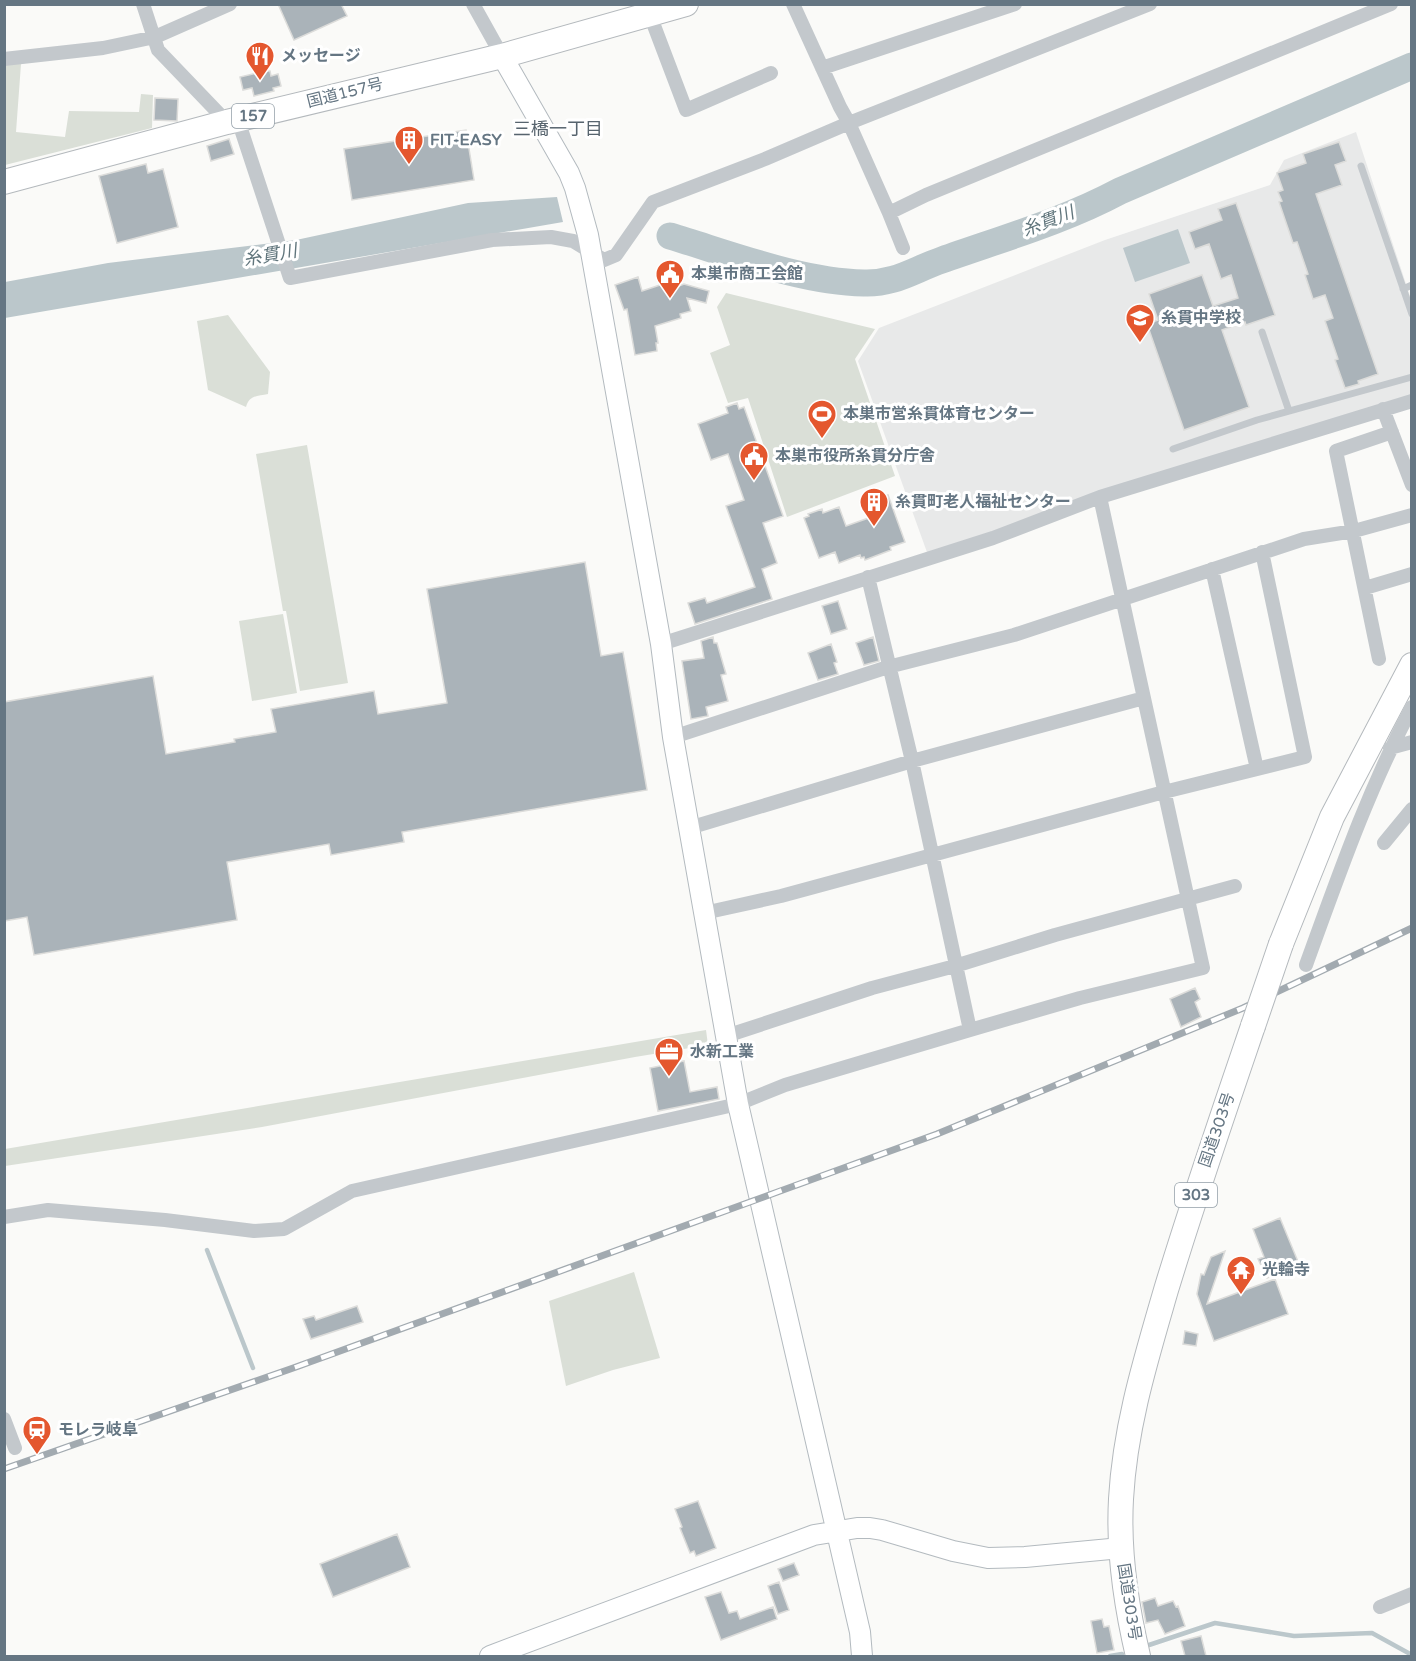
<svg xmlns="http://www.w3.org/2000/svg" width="1416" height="1661" font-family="'Varela Round','Noto Sans JP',sans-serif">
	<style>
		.built { fill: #e8e9e9 }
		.green { fill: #dadfd7 }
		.water { fill: #bbc7cb }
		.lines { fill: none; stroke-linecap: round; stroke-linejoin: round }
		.stream { stroke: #bbc7cb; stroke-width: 4.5 }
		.river { stroke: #bbc7cb; stroke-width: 27 }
		.building { fill: #aab3b9; stroke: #dcdcda; stroke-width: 1.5 }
		.secondary-casing { stroke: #b3babf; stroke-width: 22 }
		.highway-casing { stroke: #b4b9bd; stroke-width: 26 }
		.lane { stroke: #c3c8cc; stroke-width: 7 }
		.street { stroke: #c3c8cc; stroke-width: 14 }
		.secondary { stroke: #fff; stroke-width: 20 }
		.highway { stroke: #fff; stroke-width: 24 }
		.rail-casing { stroke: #a2aab0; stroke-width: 7 }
		.rail { stroke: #fff; stroke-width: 4.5; stroke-dasharray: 14; stroke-linecap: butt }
		.highway-bridge-casing { stroke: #b4b9bd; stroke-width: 26; stroke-linecap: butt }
		.highway-bridge { stroke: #fff; stroke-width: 24 }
		.labels { text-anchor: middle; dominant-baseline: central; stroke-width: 6; stroke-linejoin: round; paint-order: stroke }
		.shield { fill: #fff; stroke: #939fa8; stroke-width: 1.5 }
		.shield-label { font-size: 15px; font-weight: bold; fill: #657683 }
		.poi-label { font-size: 16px; font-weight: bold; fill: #657683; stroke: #fff; text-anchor: start }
		.street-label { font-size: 16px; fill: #657683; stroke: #fff }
		.neighbourhood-label { font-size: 18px; fill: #57646e; stroke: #fff }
		.water-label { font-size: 18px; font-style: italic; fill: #60757c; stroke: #fff }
	</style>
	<rect width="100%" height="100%" fill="#fafaf8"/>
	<path class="built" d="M1356,132L1411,299V397L928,555L858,361L879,328L1105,240L1270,185L1284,160Z"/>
	<path class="green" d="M5,64H21L16,132L65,137L69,111L139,112L141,94L153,95L152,128L5,165Z
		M726,293L875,329L855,359L895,476L787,517L748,398L728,403L710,353L730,345L717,307Z
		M228,315L270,372L268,394C258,396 249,395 246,407L208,390L197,321Z
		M307,445L348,683L300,691L286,611H283L256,454Z
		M283,614L297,693L252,701L239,621Z
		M706,1030L708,1045L635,1057L262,1127L5,1166V1149Z
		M634,1272L660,1358L613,1370L566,1386L549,1301Z"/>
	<path class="water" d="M557,197L563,222L5,318V282L108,263L296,240L468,203Z
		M1178,229L1190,263L1135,282L1123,248Z"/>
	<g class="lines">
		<path class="stream" d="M207,1250L253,1368
			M1149,1645L1215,1623L1294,1636L1372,1633L1412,1655
			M1110,1656L1122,1654"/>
		<path class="river" d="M670,236C730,254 802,282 864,283C895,284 913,270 942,260C1001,239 1064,221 1120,191L1412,66"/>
	</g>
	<path class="building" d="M278,4H341L347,16L294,40Z
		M265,71H270L271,76L278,74L281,86L273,88L274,91L254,96L252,88L243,90L240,77Z
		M155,98L178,99L177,121L154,120Z
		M466,130L474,180L352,200L344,149Z
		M229,139L234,154L211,161L207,146Z
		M1339,142L1346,161L1335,165L1342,185L1316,194L1378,374L1358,381L1359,384L1345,388L1335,360L1338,359L1325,321L1333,318L1325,295L1313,299L1305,275L1308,274L1297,242L1293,243L1279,202L1282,201L1278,192L1283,190L1277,173L1306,163L1303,154Z
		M146,164L148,173L163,169L178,227L117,243L99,176Z
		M1236,203L1275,315L1246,325L1245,322L1222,330L1249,407L1184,430L1147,324L1158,320L1149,294L1202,275L1213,306L1238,298L1231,275L1221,279L1209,244L1195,249L1189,232L1222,220L1218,209Z
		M638,277L642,291L663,284L666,291L684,284L709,291L706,303L687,298L691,311L680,314L681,318L655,326L658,343H656L657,351L635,355L627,309L624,310L615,285Z
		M737,403L739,409L744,407L783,516L763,523L777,563L762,569L772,599L695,624L688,603L705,598L707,603L755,587L726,506L744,500L728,454L711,460L698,424L728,413L726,407Z
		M888,495L905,542L890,547L891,550L865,560L864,557L861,558L860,555L839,563L835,552L819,558L804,518L809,516L808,514L822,509L823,513L839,507L846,526L877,515L872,501Z
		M585,562L601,656L623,652L647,790L402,832L404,842L331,855L329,844L227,862L237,920L34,955L27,917L4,921V702L153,676L166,754L235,742L234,739L276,732L271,709L374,691L378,714L447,703L427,589Z
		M838,601L847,629L831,634L822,606Z
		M713,637L714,643H717L726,674L721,675L728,701L706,707L708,716L691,719L682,661L704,658L701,641Z
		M873,637L879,661L864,665L856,643Z
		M831,644L837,662L834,663L838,674L818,680L808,653Z
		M1195,988L1200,999L1195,1002L1201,1017L1181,1027L1170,999Z
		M684,1061L690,1092L717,1087L719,1099L658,1111L650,1068Z
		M1280,1218L1299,1264L1267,1278L1258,1259L1264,1257L1253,1229Z
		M1225,1251L1207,1304L1275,1279L1288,1314L1214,1341L1197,1294L1201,1274L1204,1275L1211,1257Z
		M357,1306L363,1322L311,1339L303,1319L314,1316L316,1320Z
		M1185,1331L1198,1334L1196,1346L1183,1344Z
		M698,1501L716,1548L696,1556L694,1551L690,1553L680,1528L682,1527L675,1509Z
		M397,1534L410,1567L333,1597L320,1564Z
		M794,1563L799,1575L783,1581L778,1569Z
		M779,1582L789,1610L778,1614L768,1586Z
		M721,1592L729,1613L737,1611L740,1619L773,1607L777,1619L721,1640L705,1597Z
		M1155,1598L1158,1606L1173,1601L1176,1607L1178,1606L1185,1626L1165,1634L1158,1620L1146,1623L1142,1602Z
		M1102,1619L1104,1627L1109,1626L1114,1650L1097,1653L1091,1621Z
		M1201,1636L1206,1656H1185L1181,1641Z"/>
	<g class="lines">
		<g class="secondary-casing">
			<path id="secondary" d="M502,56L569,173L575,188L588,235L661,644L673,737L738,1104L860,1632L862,1656
				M490,1656L814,1535L857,1528H870L882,1530L953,1551L988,1558L1025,1557L1121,1548"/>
		</g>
		<g class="highway-casing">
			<path id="highway" d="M4,182L227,122L502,56L686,4
				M1281,944L1332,817L1412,665
				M1138,1656C1126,1605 1118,1552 1121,1499C1125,1426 1146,1359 1166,1290C1193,1201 1223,1114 1253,1026"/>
		</g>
		<path class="lane" d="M1361,166L1412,314
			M1403,289L1412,285
			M1262,332L1289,411
			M1173,449L1257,420L1412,377"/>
		<path class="street" d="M143,4L158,50L227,122
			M473,4L502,56
			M793,4L840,107L849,123L889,213L903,248
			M650,15L686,110L771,73
			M4,59L103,48L155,37L230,4
			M822,68L1015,4
			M238,120L290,278L492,240L551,237L573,241L604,260L616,255L653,202L765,159L849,123L1150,4
			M889,213L926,195L1391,4
			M1383,409L1412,485
			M1212,569L1257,769
			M868,577L912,761L970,1030L1080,998L1203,968L1100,497
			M1365,588L1412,574
			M661,644L993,538L1100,497L1412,401
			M1379,659L1336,451L1392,432
			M673,737L888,667L1014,635L1304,539L1354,531L1412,515
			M1390,748L1412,742
			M689,828L912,761L1144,698
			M1384,843L1412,809
			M704,913L781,896L1164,792L1305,757L1262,552
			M1306,965C1338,877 1368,790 1412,707
			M726,1036L872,988L955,966L1055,935L1235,886
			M4,1217L48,1210L165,1220L254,1231L284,1229L352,1191L738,1104L785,1085L970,1030
			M4,1419L15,1448
			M1380,1607L1412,1594"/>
		<use href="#secondary" class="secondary"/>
		<use href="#highway" class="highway"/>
		<g class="rail-casing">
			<path id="rail" d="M4,1469L296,1367L937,1134L1243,1008L1412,928"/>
		</g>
		<use href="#rail" class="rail"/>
		<g class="highway-bridge-casing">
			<path id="highway-bridge" d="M1253,1026L1281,944"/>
		</g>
		<use href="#highway-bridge" class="highway-bridge"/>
	</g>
	<defs>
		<g id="restaurant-pin" transform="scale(1.5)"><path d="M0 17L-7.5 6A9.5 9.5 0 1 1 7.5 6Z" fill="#e4572e" stroke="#fff"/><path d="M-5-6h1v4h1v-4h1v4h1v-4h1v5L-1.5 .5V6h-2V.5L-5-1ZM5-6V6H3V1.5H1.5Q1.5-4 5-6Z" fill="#fff"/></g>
		<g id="building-pin" transform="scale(1.5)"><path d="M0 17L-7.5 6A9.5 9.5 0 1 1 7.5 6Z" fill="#e4572e" stroke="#fff"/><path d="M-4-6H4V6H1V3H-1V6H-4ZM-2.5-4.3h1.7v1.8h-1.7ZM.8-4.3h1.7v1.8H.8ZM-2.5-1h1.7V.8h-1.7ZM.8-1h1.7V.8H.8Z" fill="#fff"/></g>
		<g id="civic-pin" transform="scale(1.5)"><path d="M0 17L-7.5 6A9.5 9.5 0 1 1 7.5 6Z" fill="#e4572e" stroke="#fff"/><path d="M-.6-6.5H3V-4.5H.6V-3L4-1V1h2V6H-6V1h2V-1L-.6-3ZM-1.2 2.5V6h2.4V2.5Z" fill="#fff"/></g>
		<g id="school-pin" transform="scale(1.5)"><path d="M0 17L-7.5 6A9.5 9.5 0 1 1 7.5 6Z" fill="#e4572e" stroke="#fff"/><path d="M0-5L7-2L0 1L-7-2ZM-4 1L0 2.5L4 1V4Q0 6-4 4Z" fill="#fff"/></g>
		<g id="stadium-pin" transform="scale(1.5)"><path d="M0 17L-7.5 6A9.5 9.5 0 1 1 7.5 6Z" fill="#e4572e" stroke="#fff"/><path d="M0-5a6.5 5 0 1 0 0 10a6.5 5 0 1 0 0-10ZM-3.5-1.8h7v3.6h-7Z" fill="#fff"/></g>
		<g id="office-pin" transform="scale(1.5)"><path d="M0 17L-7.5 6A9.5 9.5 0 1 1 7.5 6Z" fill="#e4572e" stroke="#fff"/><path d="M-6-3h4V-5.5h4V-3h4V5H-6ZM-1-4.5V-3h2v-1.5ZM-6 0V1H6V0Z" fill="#fff"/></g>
		<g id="temple-pin" transform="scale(1.5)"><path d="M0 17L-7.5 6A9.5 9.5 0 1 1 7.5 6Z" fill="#e4572e" stroke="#fff"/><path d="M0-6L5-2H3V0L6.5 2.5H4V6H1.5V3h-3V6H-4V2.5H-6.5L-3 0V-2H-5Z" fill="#fff"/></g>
		<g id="station-pin" transform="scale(1.5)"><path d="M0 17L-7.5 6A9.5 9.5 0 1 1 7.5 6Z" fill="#e4572e" stroke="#fff"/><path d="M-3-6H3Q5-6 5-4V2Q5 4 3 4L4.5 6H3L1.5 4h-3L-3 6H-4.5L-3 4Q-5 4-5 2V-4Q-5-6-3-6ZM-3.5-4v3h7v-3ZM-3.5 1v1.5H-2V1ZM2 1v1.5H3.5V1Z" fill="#fff"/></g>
	</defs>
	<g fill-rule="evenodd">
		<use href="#restaurant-pin" x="260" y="56"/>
		<use href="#building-pin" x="409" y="140"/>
		<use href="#civic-pin" x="670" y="274"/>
		<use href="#school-pin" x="1140" y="318"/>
		<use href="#stadium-pin" x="822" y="414"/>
		<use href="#civic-pin" x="754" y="456"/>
		<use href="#building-pin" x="874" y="502"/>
		<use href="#office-pin" x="669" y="1052"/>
		<use href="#temple-pin" x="1241" y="1270"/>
		<use href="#station-pin" x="37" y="1430"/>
	</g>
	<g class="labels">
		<g class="shield">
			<rect x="232" y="104" width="42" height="24" rx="4.5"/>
			<rect x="1175" y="1183" width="42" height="24" rx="4.5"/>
		</g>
		<g class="shield-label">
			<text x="253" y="116">157</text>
			<text x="1196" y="1195">303</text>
		</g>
		<g class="poi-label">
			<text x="281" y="56">メッセージ</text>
			<text x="430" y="140">FIT-EASY</text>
			<text x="691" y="274">本巣市商工会館</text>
			<text x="1161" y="318">糸貫中学校</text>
			<text x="843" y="414">本巣市営糸貫体育センター</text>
			<text x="775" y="456">本巣市役所糸貫分庁舎</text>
			<text x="895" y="502">糸貫町老人福祉センター</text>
			<text x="690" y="1052">水新工業</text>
			<text x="1262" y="1270">光輪寺</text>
			<text x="58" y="1430">モレラ岐阜</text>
		</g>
		<g class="street-label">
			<text transform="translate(345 93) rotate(-14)">国道157号</text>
			<text transform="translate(1217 1130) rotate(-71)">国道303号</text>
			<text transform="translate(1129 1602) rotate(81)">国道303号</text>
		</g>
		<g class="neighbourhood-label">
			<text x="558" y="129">三橋一丁目</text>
		</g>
		<g class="water-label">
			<text transform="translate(1048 221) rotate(-21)">糸貫川</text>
			<text transform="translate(270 255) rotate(-10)">糸貫川</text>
		</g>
	</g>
	<rect width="1416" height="1661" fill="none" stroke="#657683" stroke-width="12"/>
</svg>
